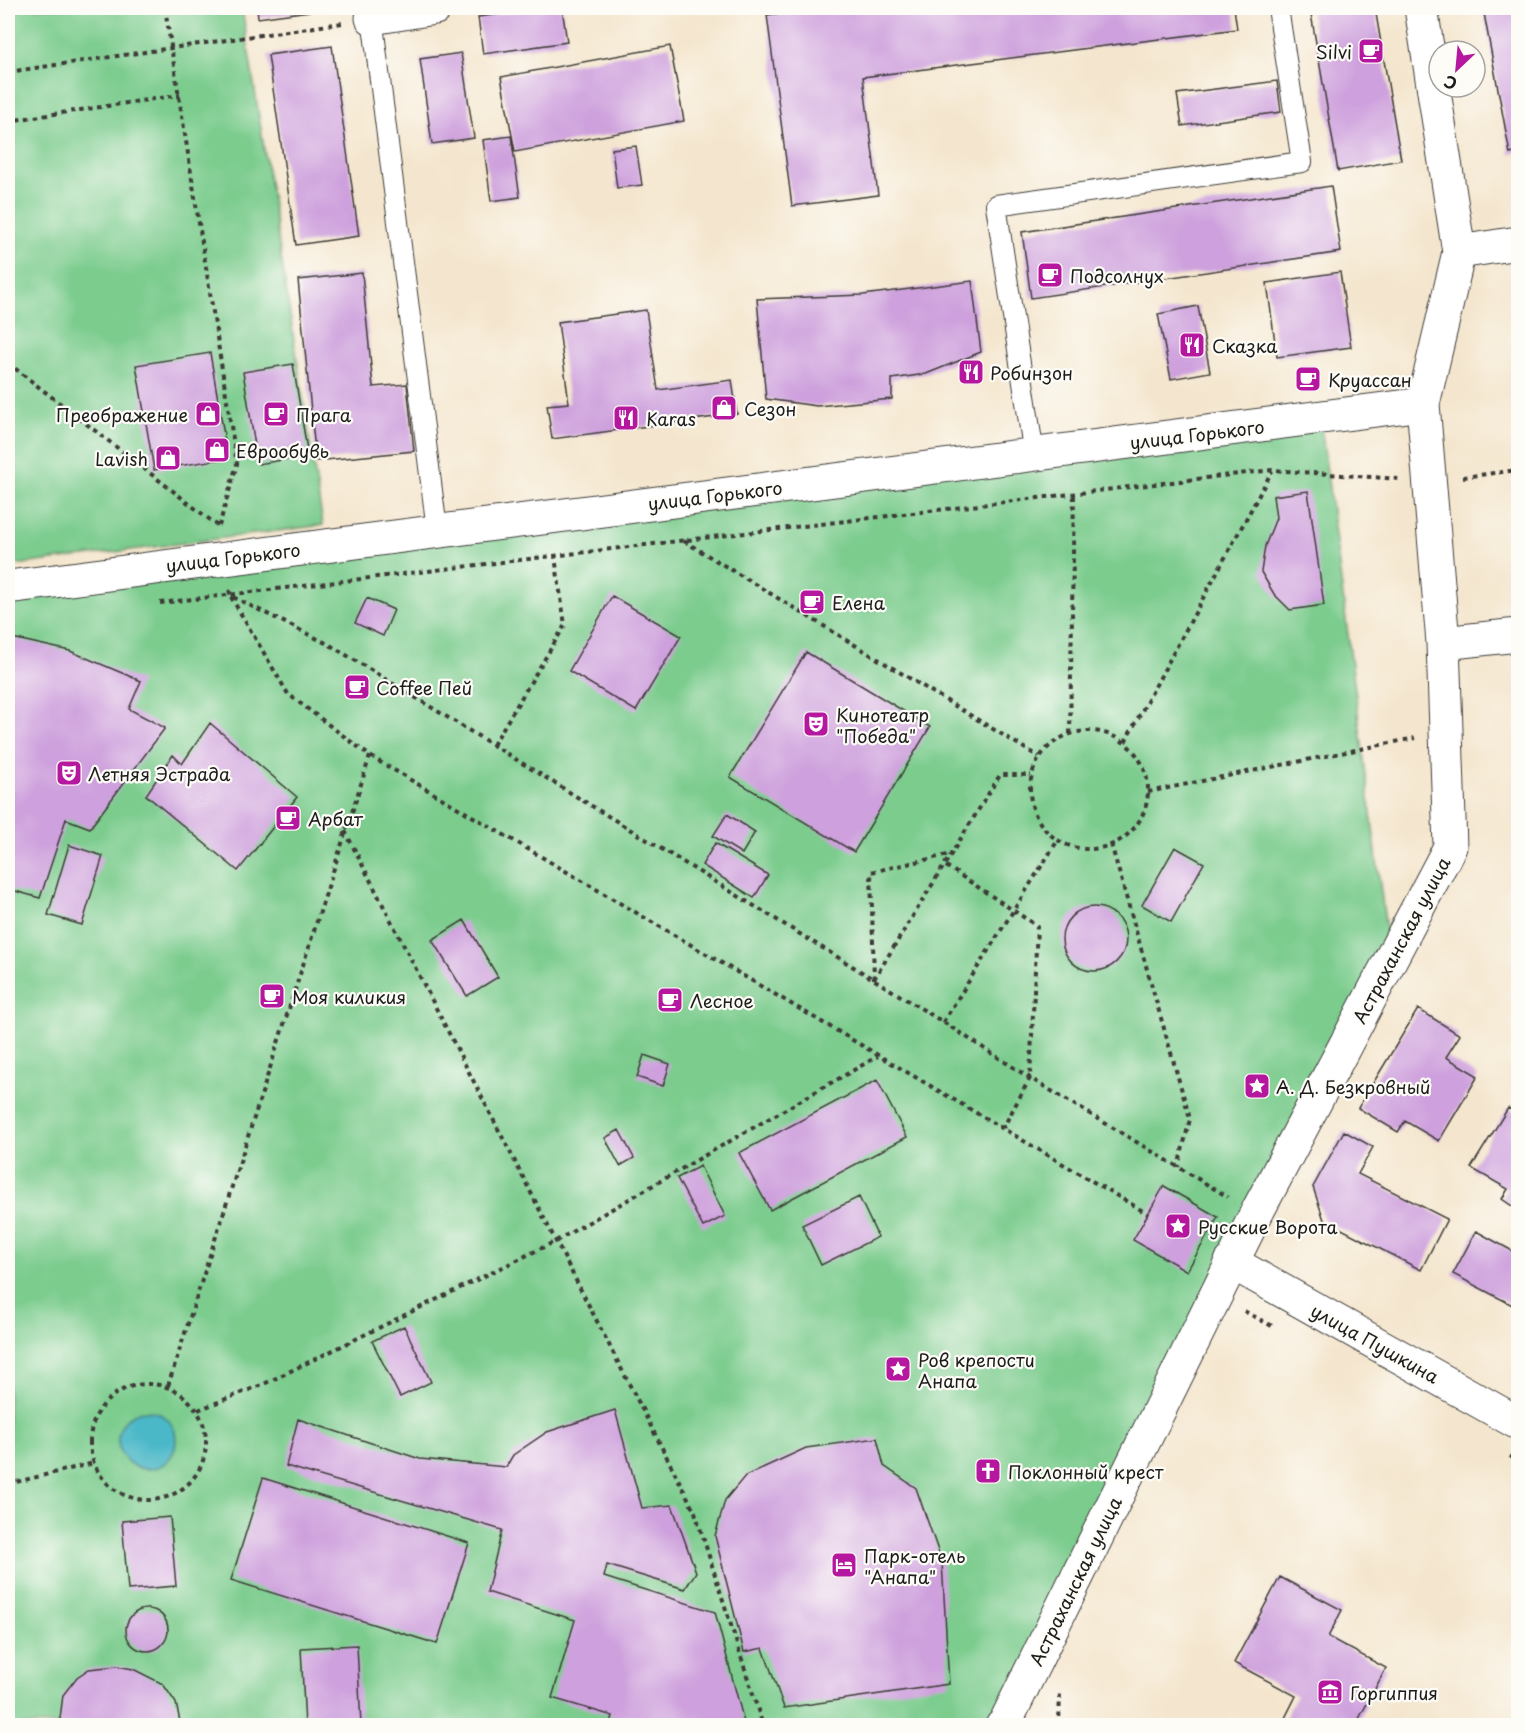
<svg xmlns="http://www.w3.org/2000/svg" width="1526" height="1733" font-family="'Playpen Sans',sans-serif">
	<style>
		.green { fill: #7bcc8e; stroke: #4c7455; stroke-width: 1.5 }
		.water { fill: #4cb8c8; stroke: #346a72; stroke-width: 1.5 }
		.building { fill: #cea0dd }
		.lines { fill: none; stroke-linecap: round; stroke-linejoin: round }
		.lane-casing { stroke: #3c3a37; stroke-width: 22 }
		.street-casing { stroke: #3c3a37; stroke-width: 35 }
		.path { stroke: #3c3a37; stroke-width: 4; stroke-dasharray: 4.5 4.5; stroke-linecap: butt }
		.lane { stroke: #fff; stroke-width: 20 }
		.street { stroke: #fff; stroke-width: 33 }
		.labels { text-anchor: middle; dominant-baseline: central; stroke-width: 4.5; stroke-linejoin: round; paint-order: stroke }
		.poi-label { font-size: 18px; fill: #1c1c1c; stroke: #fdfcf7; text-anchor: start }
		.street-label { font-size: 18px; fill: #1c1c1c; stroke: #fdfcf7 }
	</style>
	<rect width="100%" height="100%" fill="#fdfcf7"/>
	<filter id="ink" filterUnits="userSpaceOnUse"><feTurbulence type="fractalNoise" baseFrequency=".0167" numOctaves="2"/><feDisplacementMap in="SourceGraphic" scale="12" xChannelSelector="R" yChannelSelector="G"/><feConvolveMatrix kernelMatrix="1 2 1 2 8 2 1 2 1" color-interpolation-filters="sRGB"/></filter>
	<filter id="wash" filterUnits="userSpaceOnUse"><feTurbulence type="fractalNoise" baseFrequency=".008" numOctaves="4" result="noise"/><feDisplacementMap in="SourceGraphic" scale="24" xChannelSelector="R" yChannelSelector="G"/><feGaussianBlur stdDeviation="1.35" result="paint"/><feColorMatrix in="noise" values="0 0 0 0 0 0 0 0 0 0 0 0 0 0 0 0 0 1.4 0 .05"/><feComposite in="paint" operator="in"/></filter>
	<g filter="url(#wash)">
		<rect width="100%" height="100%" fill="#f4e6ce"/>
		<path class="green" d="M8,8H242L323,525L8,566Z
			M1320,418L1390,961L1002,1726L8,1725V587Z"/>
		<path class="water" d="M118 1440a29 29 0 1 1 58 0a29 29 0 1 1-58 0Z"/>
		<g id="blocks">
			<path class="building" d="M257,8H324V9L258,18Z
				M544,8H562L567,42L483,54L478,17Z
				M823,8H1234L1237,29L863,77L878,195L792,206L767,15Z
				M1310,8H1375L1401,160L1338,171Z
				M1483,8H1518V152L1510,154Z
				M332,46L359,236L296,245L268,55Z
				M670,46L684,121L515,152L501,77Z
				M461,53L474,138L432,144L420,59Z
				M1277,81L1281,112L1182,126L1177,94Z
				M511,136L520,197L491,201L483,140Z
				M636,146L642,185L617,188L612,149Z
				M1331,186L1341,252L1031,298L1022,232Z
				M1340,272L1351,347L1277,357L1267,283Z
				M362,273L373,387L407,384L414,451L316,461L298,280Z
				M972,281L981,352L926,374L892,379V399L817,406L766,399L757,299L863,295Z
				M1198,306L1210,372L1171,379L1158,314Z
				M646,310L658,390L732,380L737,414L552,439L547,405L569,403L558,322Z
				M210,353L228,458L154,470L136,365Z
				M293,364L308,456L258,464L243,372Z
				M1308,491L1324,605L1290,610L1274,594L1261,572L1265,546L1276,518L1273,496Z
				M612,596L681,636L636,711L569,671Z
				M367,598L394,610L383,636L355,623Z
				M8,637L70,651L141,681L129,709L165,728L90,828L66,819L40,898L8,889Z
				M806,652L930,727L854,852L730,777Z
				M210,723L297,797L238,871L146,795L173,755L182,764Z
				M727,814L755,832L742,854L713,836Z
				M715,843L768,875L754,898L702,865Z
				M69,845L103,856L82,925L48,915Z
				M1175,847L1204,863L1171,922L1142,905Z
				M1062 939a32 32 0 1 1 64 0a32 32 0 1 1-64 0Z
				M464,920L498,977L467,996L432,940Z
				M1418,1009L1460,1035L1446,1057L1478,1076L1439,1141L1405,1121L1398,1132L1358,1108Z
				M644,1055L670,1064L663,1086L637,1077Z
				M877,1080L907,1137L770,1210L739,1153Z
				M1508,1108L1518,1114V1210L1502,1199L1508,1189L1471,1168Z
				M619,1130L634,1158L620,1166L605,1138Z
				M1344,1131L1373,1147L1358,1174L1447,1219L1421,1270L1324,1220L1313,1187Z
				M700,1166L725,1216L703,1227L677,1178Z
				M1164,1186L1218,1217L1187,1271L1133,1240Z
				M859,1197L878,1237L821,1265L802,1225Z
				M1476,1231L1518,1254V1308L1453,1274Z
				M404,1326L431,1382L400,1397L372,1341Z
				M615,1410L642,1508L672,1505L696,1572L685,1589L607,1565L604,1577L715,1612L745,1726H610L613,1716L552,1698L575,1620L487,1592L502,1530L286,1466L298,1419L420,1459L506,1467L513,1455L547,1432Z
				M877,1438L884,1466L916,1488L942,1562L949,1684L784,1708L763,1648L744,1652L715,1536L725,1500L745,1476L806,1448Z
				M263,1478L469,1543L437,1644L231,1580Z
				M170,1517L176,1586L128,1590L122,1521Z
				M1280,1577L1342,1610L1328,1637L1386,1668L1355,1726H1300L1285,1718L1296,1696L1234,1663Z
				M126 1630a21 21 0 1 1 42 0a21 21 0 1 1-42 0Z
				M357,1645L361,1726H305L301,1648Z
				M117,1666L133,1669L163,1684L176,1703L181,1726H59L63,1695L77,1677L89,1669Z"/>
		</g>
	</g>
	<g filter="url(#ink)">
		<use href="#blocks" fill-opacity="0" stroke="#3c3a37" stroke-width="1.5"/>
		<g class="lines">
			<g class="lane-casing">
				<path id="lane" d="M371,9L437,530
					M1034,455L996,205L1302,162L1278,8"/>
			</g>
			<g class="street-casing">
				<path id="street" d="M372,18L435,8
					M1459,252L1518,243
					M8,587L1423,404
					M1443,643L1518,635
					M1231,1262L1518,1423
					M1002,1726L1004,1725L1256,1214L1450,847L1443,643L1423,404L1459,252L1421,8"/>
			</g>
			<path class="path" d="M165,8L237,464L219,526
				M8,72L342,23
				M8,121L180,95
				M8,363L218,526
				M1463,477L1518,470
				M684,541L1039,757
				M229,590L231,596L330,645L943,1022L1030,1078L1228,1197
				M231,597L288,694L370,756L1148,1214
				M160,603L1272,470L1399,479
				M1030 790a59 59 0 1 1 118 0a59 59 0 1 1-118 0Z
				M1070,734L1074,494
				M1125,742L1272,471
				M493,745L565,625L555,557
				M1148,792L1415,738
				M345,831L695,1512L763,1726
				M1111,844L1190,1119L1178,1167
				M946,866L1037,926L1030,1078L1003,1128
				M874,979L1000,775H1031
				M874,979L871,872L952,854
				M943,1022L1058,840
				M1244,1311L1272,1326
				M90 1442a58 58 0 1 1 116 0a58 58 0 1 1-116 0Z
				M168,1386L370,756
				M198,1410L264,1384L556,1241L878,1056
				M1510,1456L1518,1461
				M8,1484L94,1463
				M1059,1726L1060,1690"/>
			<use href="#lane" class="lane"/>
			<use href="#street" class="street"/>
		</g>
	</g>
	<defs>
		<g id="cafe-square" transform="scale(1.35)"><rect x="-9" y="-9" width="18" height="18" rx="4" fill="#b5179e" stroke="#fdfcf7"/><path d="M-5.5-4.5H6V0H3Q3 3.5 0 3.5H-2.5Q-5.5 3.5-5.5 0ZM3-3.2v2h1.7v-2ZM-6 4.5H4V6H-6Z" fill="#fff"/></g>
		<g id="restaurant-square" transform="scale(1.35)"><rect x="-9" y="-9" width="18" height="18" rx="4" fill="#b5179e" stroke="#fdfcf7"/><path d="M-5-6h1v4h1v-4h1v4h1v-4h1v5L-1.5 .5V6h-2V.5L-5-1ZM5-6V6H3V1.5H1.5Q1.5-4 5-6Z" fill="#fff"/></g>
		<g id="shop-square" transform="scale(1.35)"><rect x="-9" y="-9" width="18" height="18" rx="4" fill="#b5179e" stroke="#fdfcf7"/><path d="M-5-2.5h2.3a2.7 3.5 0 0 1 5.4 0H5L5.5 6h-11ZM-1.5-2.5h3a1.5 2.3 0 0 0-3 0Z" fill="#fff"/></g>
		<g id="theatre-square" transform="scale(1.35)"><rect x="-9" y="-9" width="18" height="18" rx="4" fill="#b5179e" stroke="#fdfcf7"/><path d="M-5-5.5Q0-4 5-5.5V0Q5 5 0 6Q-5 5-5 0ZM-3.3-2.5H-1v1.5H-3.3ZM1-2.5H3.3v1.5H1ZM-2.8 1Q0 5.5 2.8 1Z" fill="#fff"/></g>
		<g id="sight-square" transform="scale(1.35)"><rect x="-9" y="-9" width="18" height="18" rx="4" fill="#b5179e" stroke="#fdfcf7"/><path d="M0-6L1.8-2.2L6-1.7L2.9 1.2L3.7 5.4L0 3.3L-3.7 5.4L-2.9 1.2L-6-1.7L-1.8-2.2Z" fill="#fff"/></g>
		<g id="church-square" transform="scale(1.35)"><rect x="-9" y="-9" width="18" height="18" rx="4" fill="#b5179e" stroke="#fdfcf7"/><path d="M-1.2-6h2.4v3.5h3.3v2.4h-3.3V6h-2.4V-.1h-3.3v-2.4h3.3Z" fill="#fff"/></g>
		<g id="hotel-square" transform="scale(1.35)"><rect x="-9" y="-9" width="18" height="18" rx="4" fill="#b5179e" stroke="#fdfcf7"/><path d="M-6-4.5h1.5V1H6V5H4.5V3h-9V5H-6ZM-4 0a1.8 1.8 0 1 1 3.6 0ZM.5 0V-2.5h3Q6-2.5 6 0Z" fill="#fff"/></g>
		<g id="museum-square" transform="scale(1.35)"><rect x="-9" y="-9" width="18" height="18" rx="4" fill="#b5179e" stroke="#fdfcf7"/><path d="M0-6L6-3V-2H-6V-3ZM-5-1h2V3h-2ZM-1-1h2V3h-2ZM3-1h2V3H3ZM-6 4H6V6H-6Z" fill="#fff"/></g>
	</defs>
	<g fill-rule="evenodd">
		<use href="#cafe-square" x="1371" y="51"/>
		<use href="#cafe-square" x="1050" y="275"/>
		<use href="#restaurant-square" x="1192" y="345"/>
		<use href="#restaurant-square" x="971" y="372"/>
		<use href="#cafe-square" x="1308" y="379"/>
		<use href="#shop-square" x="724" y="408"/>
		<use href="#shop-square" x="208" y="414"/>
		<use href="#cafe-square" x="276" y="414"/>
		<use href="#restaurant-square" x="626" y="418"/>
		<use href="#shop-square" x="217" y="450"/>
		<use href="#shop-square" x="168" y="458"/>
		<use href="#cafe-square" x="812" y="602"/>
		<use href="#cafe-square" x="357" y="687"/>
		<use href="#theatre-square" x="816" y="724"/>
		<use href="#theatre-square" x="69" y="773"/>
		<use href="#cafe-square" x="288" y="818"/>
		<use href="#cafe-square" x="272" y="996"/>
		<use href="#cafe-square" x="670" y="1000"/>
		<use href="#sight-square" x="1257" y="1086"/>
		<use href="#sight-square" x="1178" y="1226"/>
		<use href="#sight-square" x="898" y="1369"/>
		<use href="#church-square" x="988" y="1471"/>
		<use href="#hotel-square" x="844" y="1565"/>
		<use href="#museum-square" x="1330" y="1692"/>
	</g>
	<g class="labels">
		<g class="poi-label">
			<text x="1352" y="51" text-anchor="end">Silvi</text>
			<text x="1070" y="275">Подсолнух</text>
			<text x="1212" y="345">Сказка</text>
			<text x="990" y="372">Робинзон</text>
			<text x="1328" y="379">Круассан</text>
			<text x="744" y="408">Сезон</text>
			<text x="188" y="414" text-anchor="end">Преображение</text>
			<text x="296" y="414">Прага</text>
			<text x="646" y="418">Karas</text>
			<text x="236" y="450">Еврообувь</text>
			<text x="148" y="458" text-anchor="end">Lavish</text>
			<text x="832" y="602">Елена</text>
			<text x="376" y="687">Coffee Пей</text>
			<text x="836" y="714">Кинотеатр<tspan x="836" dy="21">"Победа"</tspan></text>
			<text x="88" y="773">Летняя Эстрада</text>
			<text x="308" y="818">Арбат</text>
			<text x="292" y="996">Моя киликия</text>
			<text x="690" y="1000">Лесное</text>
			<text x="1276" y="1086">А. Д. Безкровный</text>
			<text x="1198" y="1226">Русские Ворота</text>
			<text x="918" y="1359">Ров крепости<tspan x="918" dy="21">Анапа</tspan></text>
			<text x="1008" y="1471">Поклонный крест</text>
			<text x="864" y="1555">Парк-отель<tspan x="864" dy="21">"Анапа"</tspan></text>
			<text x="1350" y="1692">Горгиппия</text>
		</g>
		<g class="street-label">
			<text transform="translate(1197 434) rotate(-7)">улица Горького</text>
			<text transform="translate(715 495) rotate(-7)">улица Горького</text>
			<text transform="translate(233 557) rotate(-7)">улица Горького</text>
			<text transform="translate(1401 940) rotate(-62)">Астраханская улица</text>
			<text transform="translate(1375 1343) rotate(29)">улица Пушкина</text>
			<text transform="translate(1075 1581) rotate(-64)">Астраханская улица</text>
		</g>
	</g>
	<rect width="1526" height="1733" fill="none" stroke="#fdfcf7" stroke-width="30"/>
	<g transform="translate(1457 69) rotate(206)"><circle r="28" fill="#fdfcf7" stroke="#a3a29f" stroke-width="1.5"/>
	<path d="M0-4.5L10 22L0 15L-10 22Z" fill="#b5179e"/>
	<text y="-9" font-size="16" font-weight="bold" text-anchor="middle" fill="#1c1c1c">С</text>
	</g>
</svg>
